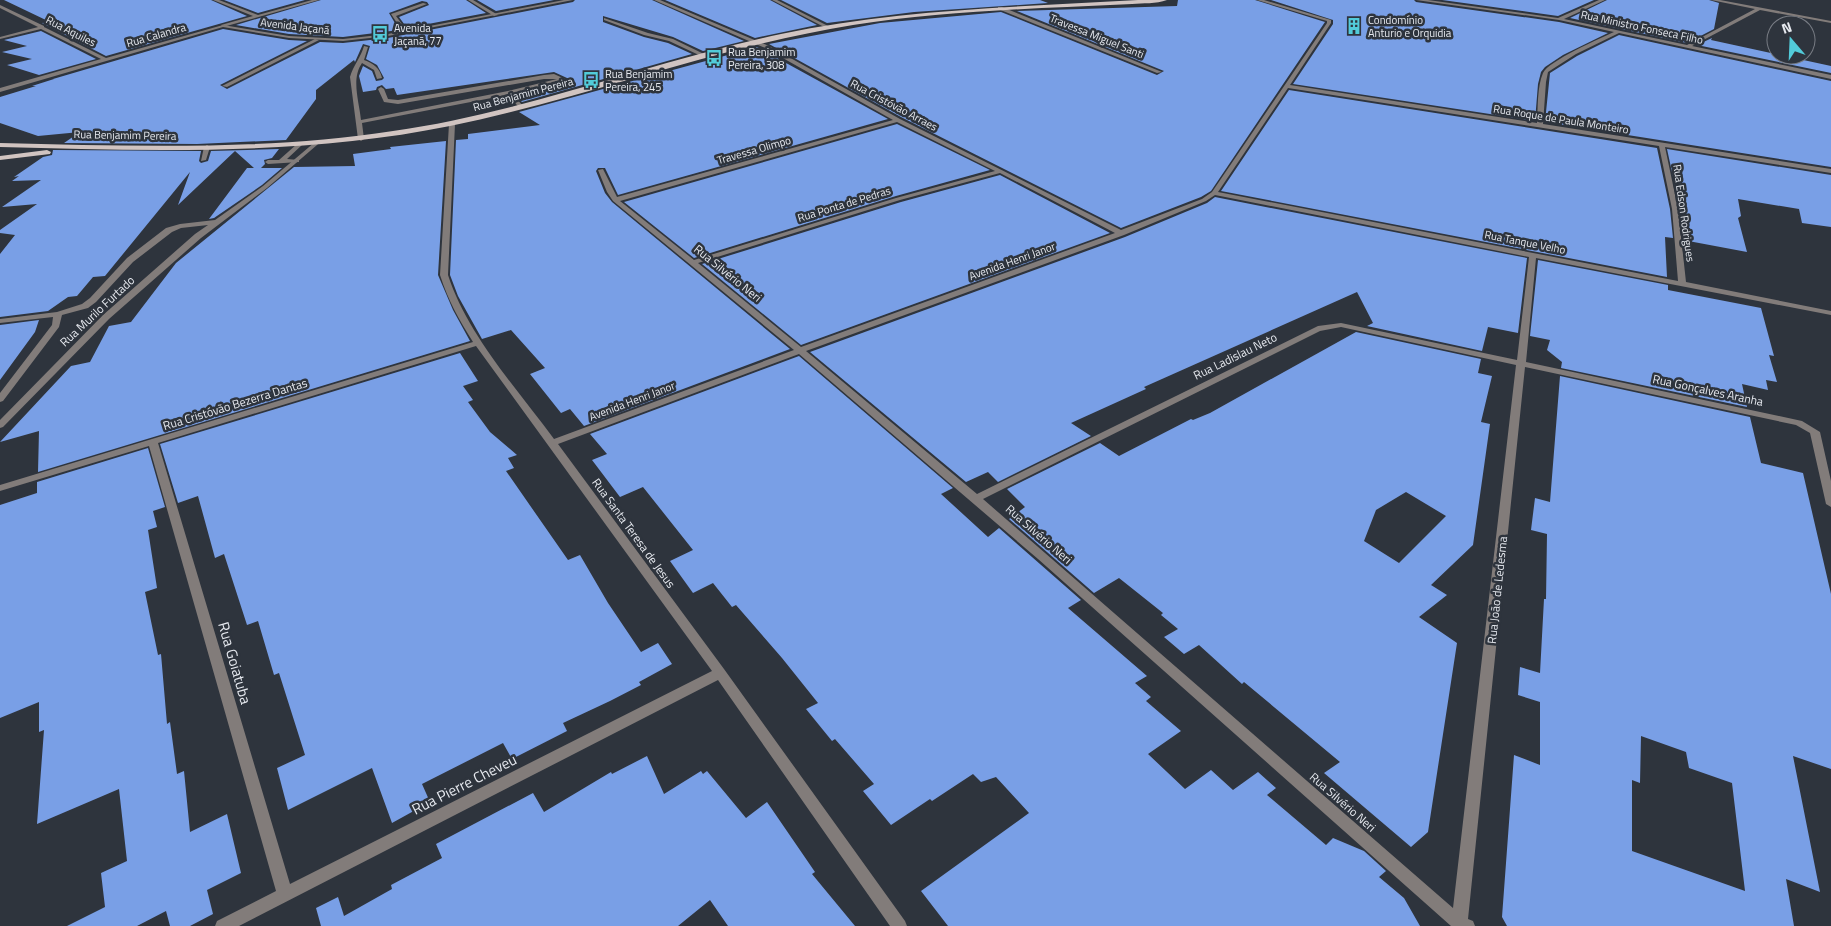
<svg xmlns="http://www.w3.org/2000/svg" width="1831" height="926" font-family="'Titillium Web',sans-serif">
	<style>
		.building { fill: #799fe6; fill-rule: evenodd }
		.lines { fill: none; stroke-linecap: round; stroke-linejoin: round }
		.service { fill: #827c7a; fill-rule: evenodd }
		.minor { fill: #827c7a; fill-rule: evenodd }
		.tertiary { fill: #827c7a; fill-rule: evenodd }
		.primary { fill: #d1c4c1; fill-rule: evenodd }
		.labels { text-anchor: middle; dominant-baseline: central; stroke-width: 5; stroke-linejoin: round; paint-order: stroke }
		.far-poi-label { font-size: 11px; fill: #e6e9ef; stroke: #2e343d; text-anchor: start }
		.far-street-label { font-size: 11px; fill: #e6e9ef; stroke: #2e343d }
		.street-label { font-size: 12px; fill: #e6e9ef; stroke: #2e343d }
		.near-street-label { font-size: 15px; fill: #e6e9ef; stroke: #2e343d }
	</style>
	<rect width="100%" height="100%" fill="#2e343d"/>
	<path class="building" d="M4,0H211L247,16L106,56L42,23L50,22Z
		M224,0H305L258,13Z
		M321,0H466L486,13L407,28L399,17L429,5L427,2L422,1L389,13L399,30L343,37L289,34L236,25Z
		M477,0H554L496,11Z
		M575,0H652L744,41L703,51L673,37L603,16V22L644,37L668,43L692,54L522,102L515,95L566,81L567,78L554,72L397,95L394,88L386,89L382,85L377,87L376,90L363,92L359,76L363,66L372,71L376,81L382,80L384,78L377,65L366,59L370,46L363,44L355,62L354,60L316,90V99L286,140L197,144L64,143L80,132L38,136L0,123V97L36,86H32L54,79H53L223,29L289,40L307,41L220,85L227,89L320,42L343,43L388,38L573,2Z
		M665,0H770L817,25L755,38Z
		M781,0H1040L1048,3L914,12L827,23Z
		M1178,0H1255L1325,22L1211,191L1201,197L1121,228L901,117L769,44L880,23L1001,12L1157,75L1164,71L1017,11L1177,6Z
		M1271,0H1414L1416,2L1559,22L1608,33L1563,55L1545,67L1541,72L1538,84L1535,121L1293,84L1333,24V20Z
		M1442,0H1594L1558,16Z
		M1607,0H1709L1719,3L1714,29L1687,43L1570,18Z
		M41,31L96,59L39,75L7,65L32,59L2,52L27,46L4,40Z
		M1619,35L1831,81V167L1545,122L1550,73L1577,56Z
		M1712,38L1711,40L1831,66V73L1697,45Z
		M757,47L888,119L618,195L605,168H598L596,171L605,193L612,202L790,349L584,426L570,409L561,413L530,374L545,368L511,330L482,339L458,296L450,275L456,140L468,139V134L540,125L519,112Z
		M1289,90L1657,148L1670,209L1673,238L1665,237L1667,277L1221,191Z
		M897,124L990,170L896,196L694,258L624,202Z
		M446,141L438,275L453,310L470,341L38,472L39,431L0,442L71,366L90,362L109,326L131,322L176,263L294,167L355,166L353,154L391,149L390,147Z
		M279,149L272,158L264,160L265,164L261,168H282L262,185L214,218L209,219L247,168H254L235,151L178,205L190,172L105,276L93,277L77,296L68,297L48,311L0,317V254L15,235L0,233V230L37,204L2,207L41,180L12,181L19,176L14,177L43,157L52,155L53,150L201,151L199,161L201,163L208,161L211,151Z
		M1667,149L1831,175V227L1802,223L1799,209L1738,199L1741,216L1738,218L1747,252L1683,240L1680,209Z
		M1000,175L1110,233L801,345L702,264L901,202Z
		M1215,197L1527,258L1518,333L1488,327L1482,351L1367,326L1373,323L1357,292L1144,387L1146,389L1071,423L1091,436L998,482L988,472L966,482L810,352L1125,237L1207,203Z
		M1538,260L1668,285V290L1761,308L1774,356L1769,355L1777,382L1766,380L1768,390L1742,384L1747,407L1561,368L1562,362L1547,350L1550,340L1530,336Z
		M39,320L35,332L0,380V325Z
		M1356,332L1481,359L1478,373L1492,376L1481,422L1490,424L1473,545L1431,585L1447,595L1419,617L1457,643L1428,832L1411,847L1324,773L1340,762L1244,682L1242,684L1199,645L1184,654L1164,637L1178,629L1161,615L1163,613L1119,578L1094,593L1009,519L1025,507L1007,489L1100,443L1119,456L1191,419L1193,420L1210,413ZM1406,492L1446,516L1399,563L1364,541L1376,510Z
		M460,353L478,381L463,386L473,400L468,402L490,432L517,455L508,458L514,468L506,471L568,560L580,555L608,603L641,652L658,643L672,664L639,682L641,685L610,701L563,723L567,731L512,759L503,743L422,784L430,802L392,823L372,768L288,810L277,768L305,755L279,673L274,675L258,621L247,625L224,554L215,558L198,496L178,503L160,444Z
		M799,356L953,488L941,494L988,537L999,528L1081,600L1068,608L1147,676L1135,683L1151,697L1146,701L1181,731L1148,754L1185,789L1211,770L1233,790L1258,772L1276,788L1267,795L1326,845L1333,838L1364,851L1386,871L1379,877L1404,898L1420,926H948L921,891L1029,813L996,777L981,782L973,774L932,801L930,799L891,825L863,791L874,784L835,739L832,741L806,709L818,703L782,658L736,605L732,607L713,583L693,593L670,561L693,550L643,487L620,497L592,460L607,454L590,434Z
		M1560,376L1750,417L1761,463L1803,473L1831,594V769L1793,756L1820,892L1786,879L1794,926H1507L1502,917L1514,755L1540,765V702L1518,695L1520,667L1540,673L1544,599H1546L1547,534L1531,530L1535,498L1550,502ZM1641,736L1686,752L1689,768L1732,783L1745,891L1632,851V780L1640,783Z
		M148,448L165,507L153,511L157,527L148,530L157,588L145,592L158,655L161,654L167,724L170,722L177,774L184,771L190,832L227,814L241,873L207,890L213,914L190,926H170L166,911L137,926H67L105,907L101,873L127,861L119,789L37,824L44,730L39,732V702L0,718V505L37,493V482Z
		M647,756L664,794L701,771L703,774L707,771L746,818L767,802L815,872L812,874L855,926H728L710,900L678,926H321L316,908L338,897L344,916L392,889L391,885L442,858L436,844L533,793L544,812L611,772L612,774Z"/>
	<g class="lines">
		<path class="service" d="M772,0H777L830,27L826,28Z
			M423,3L427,4L396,16L407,31L403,32L391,14Z
			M604,18L648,33L673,39L706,55L701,56L669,41L644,35L604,20Z
			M315,39L319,40L227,87L222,86Z
			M364,46L368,47L364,60C373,63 380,68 382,78L377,79L374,70L362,63C351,79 359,101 361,120L508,91L557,79H544L398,104L384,102L378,89L381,87L384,89L388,99L398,100L544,75L554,74L565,79L512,94L524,107L521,109L507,95L362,123L364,139L361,141L358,139L350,77C353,66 361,57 364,46Z
			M297,144L302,145L287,159L299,160V162L268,164L265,162L268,160H279Z
			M207,145L210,147L206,160L201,161L204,147Z"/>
		<path class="minor" d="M213,0H219L258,15L312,0H319L223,27L221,25L253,16Z
			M468,0H473L498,15L494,16Z
			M654,0H660L769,46L900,119L1121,230L1202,199L1212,192L1327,23V21L1257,0H1264L1331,20V23L1290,85L1537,123C1538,108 1537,87 1543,73C1548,61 1601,38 1614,32L1559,20L1416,0H1428L1558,18L1599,0H1605L1564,19L1687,45L1755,9L1711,0H1720L1831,21V23L1760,10L1692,46L1831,75V79L1619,33L1576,54L1548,72L1546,82L1543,124L1831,169V173L1665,147L1678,209L1686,282L1831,311V315L1536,258L1526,362L1802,421L1820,432L1831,481V507L1826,504L1810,433L1796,425L1525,367L1468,919L1473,921L1475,926H1451L1038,559L799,354L558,444L724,669L905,921L907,926H890L718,680L239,926H215L217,921L276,891L149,446L0,491V485L473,342C459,320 448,300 440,275L449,124L452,122L455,124L448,275C467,334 517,389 554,439L794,350L613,201L607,192L598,170L603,169L617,197L893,120L765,48ZM1288,88L1659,146L1672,209L1678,281L1218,192ZM897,122L995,171L896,198L694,260L620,201ZM1000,173L1115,233L801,347L698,263L900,200ZM1215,195L1529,257L1517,360L1341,323L1318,326L977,494L806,351L1124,235L1206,201ZM1341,327L1516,365L1453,908L983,499L1320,331ZM476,346L712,671L290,884L158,443Z
			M0,5L44,26V27L40,28L0,8Z
			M998,7H1002L1162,72L1157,73L998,9Z
			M315,142L318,144L317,145L267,188L201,238L109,319L3,427L0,428V420L103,315L195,234L208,225L181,228L172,232L133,262L96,302L88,308L62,315L59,327L3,401L0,402V393L52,325L53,317L0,323V319L57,312L82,304L90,298L127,258L166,228L180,224L215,220L263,186Z"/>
		<path class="tertiary" d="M564,0H573L388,36L343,41L289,38L223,27L0,92V88L101,59L41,29L0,39V37L42,26L106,58L223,25L289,36L343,39L388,34Z"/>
		<path class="primary" d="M1138,0H1167C1156,4 1143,3 1132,4C1110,5 1088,6 1067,7C995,10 924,14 853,25C716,47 586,98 450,126C302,156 150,151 0,147V143C131,146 263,151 393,131C526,112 650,62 781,34C898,9 1018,7 1138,0Z
			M47,150L51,152L50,154L0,160V156Z"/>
	</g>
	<defs>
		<g id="building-bare" transform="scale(1.35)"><path d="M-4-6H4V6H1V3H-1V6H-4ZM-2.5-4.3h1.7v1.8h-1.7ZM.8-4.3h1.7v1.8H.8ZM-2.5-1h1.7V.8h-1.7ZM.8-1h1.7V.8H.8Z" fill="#52cbd9" stroke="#2e343d" stroke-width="2.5" paint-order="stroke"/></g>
		<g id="bus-bare" transform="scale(1.35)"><path d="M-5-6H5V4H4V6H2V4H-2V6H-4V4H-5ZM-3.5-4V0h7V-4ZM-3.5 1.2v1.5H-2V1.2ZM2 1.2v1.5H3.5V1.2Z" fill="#52cbd9" stroke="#2e343d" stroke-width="2.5" paint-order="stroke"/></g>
	</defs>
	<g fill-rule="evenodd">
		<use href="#building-bare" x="1354" y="26"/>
		<use href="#bus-bare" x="380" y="34"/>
		<use href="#bus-bare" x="714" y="58"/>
		<use href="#bus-bare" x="591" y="80"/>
	</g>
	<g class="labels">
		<g class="far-poi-label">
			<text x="1368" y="20">Condomínio<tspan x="1368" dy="13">Anturio e Orquidia</tspan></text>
			<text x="394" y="28">Avenida<tspan x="394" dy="13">Jaçanã, 77</tspan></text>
			<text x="728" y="52">Rua Benjamim<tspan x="728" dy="13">Pereira, 308</tspan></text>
			<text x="605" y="74">Rua Benjamim<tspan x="605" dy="13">Pereira, 245</tspan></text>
		</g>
		<g class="far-street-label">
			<text transform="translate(295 26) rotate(7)">Avenida Jaçanã</text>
			<text transform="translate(1642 27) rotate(12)">Rua Ministro Fonseca Filho</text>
			<text transform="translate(71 31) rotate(27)">Rua Aquiles</text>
			<text transform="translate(156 35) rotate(-16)">Rua Calandra</text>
			<text transform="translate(1097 36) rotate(22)">Travessa Miguel Santi</text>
			<text transform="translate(523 94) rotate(-15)">Rua Benjamim Pereira</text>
			<text transform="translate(894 105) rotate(28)">Rua Cristóvão Arraes</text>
			<text transform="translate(1561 119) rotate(9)">Rua Roque de Paula Monteiro</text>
			<text transform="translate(125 135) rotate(1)">Rua Benjamim Pereira</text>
			<text transform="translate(754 150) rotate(-16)">Travessa Olimpo</text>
			<text transform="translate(844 204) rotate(-17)">Rua Ponta de Pedras</text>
			<text transform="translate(1684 213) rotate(82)">Rua Edson Rodrigues</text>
			<text transform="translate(1525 242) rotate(11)">Rua Tanque Velho</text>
			<text transform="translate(1012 261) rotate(-20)">Avenida Henri Janor</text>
			<text transform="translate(632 401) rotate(-21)">Avenida Henri Janor</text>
		</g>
		<g class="street-label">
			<text transform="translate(728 273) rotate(39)">Rua Silvério Neri</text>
			<text transform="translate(97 311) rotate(-43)">Rua Murilo Furtado</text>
			<text transform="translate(1235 356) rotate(-26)">Rua Ladislau Neto</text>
			<text transform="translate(1708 390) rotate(12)">Rua Gonçalves Aranha</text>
			<text transform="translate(235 404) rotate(-17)">Rua Cristóvão Bezerra Dantas</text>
			<text transform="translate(634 533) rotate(54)">Rua Santa Teresa de Jesus</text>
			<text transform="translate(1039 534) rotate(41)">Rua Silvério Neri</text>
			<text transform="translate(1497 590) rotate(-84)">Rua João de Ledesma</text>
			<text transform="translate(1343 802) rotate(41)">Rua Silvério Neri</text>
		</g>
		<g class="near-street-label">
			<text transform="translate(235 663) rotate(74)">Rua Goiatuba</text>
			<text transform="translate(464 784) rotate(-27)">Rua Pierre Cheveu</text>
		</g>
	</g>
	<g transform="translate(1791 40) rotate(341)"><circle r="24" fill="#2e343d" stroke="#787c84"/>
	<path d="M0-4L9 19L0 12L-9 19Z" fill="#52cbd9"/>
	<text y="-8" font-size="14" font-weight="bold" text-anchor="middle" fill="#e6e9ef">N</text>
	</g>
</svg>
